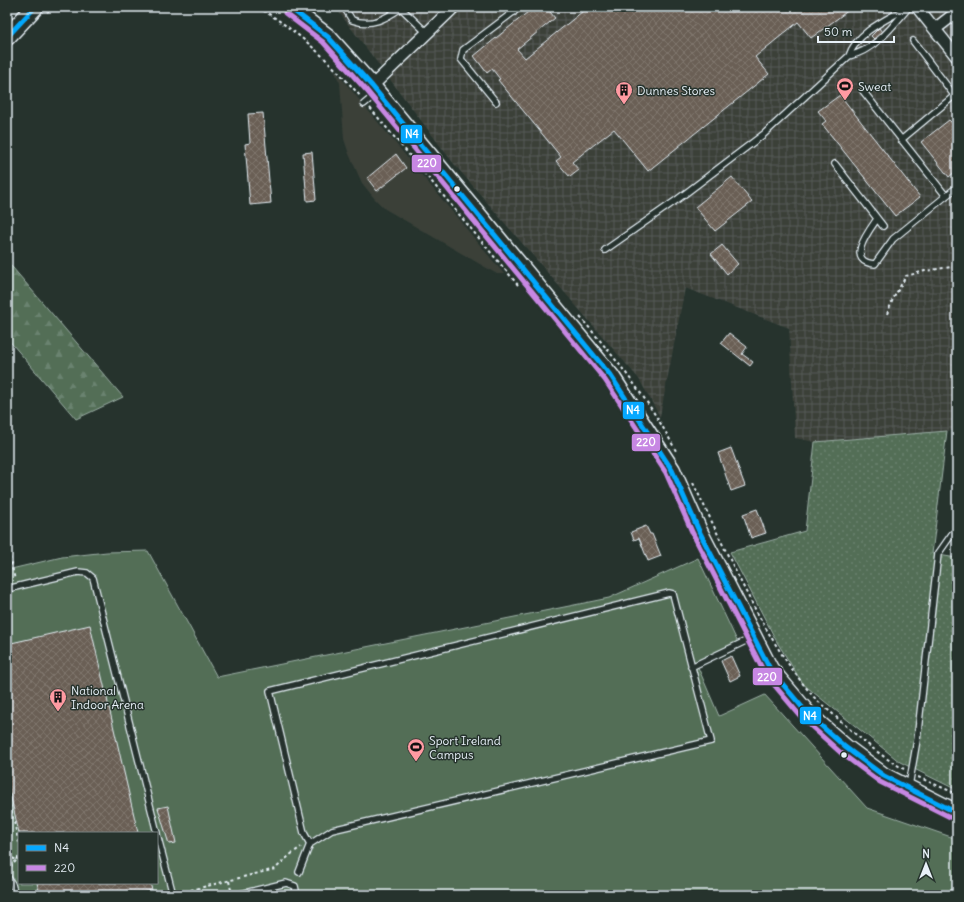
<svg xmlns="http://www.w3.org/2000/svg" width="964" height="902" font-family="Delius,sans-serif">
	<style>
		.built { fill: #3a4039 }
		.industrial { fill: url(#industrial-grid) }
		.grass { fill: url(#grass-dots); stroke: #9db0a7 }
		.forest { fill: url(#forest-firs); stroke: #9db0a7 }
		.pitch { fill: #526e56; stroke: #9db0a7; fill-rule: evenodd }
		.building { fill: url(#building-cross-hatch); stroke: #e8f1f8 }
		.lines { fill: none; stroke-linecap: round; stroke-linejoin: round }
		.lane-casing { stroke: #e8f1f8; stroke-width: 8 }
		.street-casing { stroke: #e8f1f8; stroke-width: 14 }
		.secondary-casing { stroke: #e8f1f8; stroke-width: 19 }
		.path { stroke: #e8f1f8; stroke-width: 2; stroke-dasharray: 3 3; stroke-linecap: butt }
		.lane { stroke: #26332d; stroke-width: 5.5 }
		.street { stroke: #26332d; stroke-width: 11 }
		.secondary { stroke: #26332d; stroke-width: 16 }
		.bus-1-casing { stroke: #26332d; stroke-width: 8 }
		.bus-2-casing { stroke: #26332d; stroke-width: 8 }
		.bus-1 { stroke: #06a8ff; stroke-width: 5 }
		.bus-2 { stroke: #c787e3; stroke-width: 5 }
		.bus-dot { fill: #e8f1f8; stroke: #26332d; stroke-width: 1.5 }
		.labels { text-anchor: middle; dominant-baseline: central; stroke-width: 3; stroke-linejoin: round; paint-order: stroke }
		.poi-label { font-size: 12px; fill: #e8f1f8; stroke: #26332d; text-anchor: start }
		.line-badge { stroke: #26332d; stroke-width: 1.5 }
		.badge-label { font-size: 11px; text-anchor: middle; font-weight: bold; fill: #fff }
	</style>
	<defs>
		<pattern id="industrial-grid" width="8" height="8" patternUnits="userSpaceOnUse"><rect width="8" height="8" fill="#3a4039"/><path d="M0 4h8M4 0v8" fill="none" stroke="#565c56"/></pattern>
		<pattern id="grass-dots" width="8" height="8" patternUnits="userSpaceOnUse"><rect width="8" height="8" fill="#526e56"/><path d="M2 2h.1M6 6h.1" fill="none" stroke="#6b836f" stroke-width="1.8" stroke-linecap="round"/></pattern>
		<pattern id="forest-firs" width="22" height="20" patternUnits="userSpaceOnUse"><rect width="22" height="20" fill="#526e56"/><path d="M5 1l3.5 6h-7zM16 11l3.5 6h-7z" fill="#6b836f"/></pattern>
		<pattern id="building-cross-hatch" width="8" height="8" patternUnits="userSpaceOnUse"><rect width="8" height="8" fill="#6a5f54"/><path d="M0 0l8 8M0 8l8-8" fill="none" stroke="#7f766d"/></pattern>
	</defs>
	<rect width="100%" height="100%" fill="#26332d"/>
	<filter id="ink" filterUnits="userSpaceOnUse"><feTurbulence type="fractalNoise" baseFrequency=".025" numOctaves="2"/><feDisplacementMap in="SourceGraphic" scale="8" xChannelSelector="R" yChannelSelector="G"/><feConvolveMatrix kernelMatrix="1 2 1 2 8 2 1 2 1" color-interpolation-filters="sRGB"/></filter>
	<g filter="url(#ink)">
		<path class="built" d="M333,68L504,274H497L385,209L374,198L362,183L349,154L344,139L340,83Z"/>
		<path class="industrial" d="M335,7H957V430L815,442L795,438L789,328L685,288L660,417L639,379L454,164Z"/>
		<path class="grass" d="M947,431L932,554L957,558V790L900,762L803,684L777,642L730,552L805,531L815,442Z"/>
		<path class="forest" d="M7,261L123,397L76,419L7,338Z"/>
		<path class="pitch" d="M148,551L217,677L609,598L698,558L738,643L697,665L719,716L765,695L867,808L957,839V895H7V570L62,557L107,552ZM19,833H157V883H19Z"/>
		<path class="building" d="M534,7H546L555,18L517,49L525,58L588,7H853L811,38L798,22L755,57L769,74L648,171L614,129L572,162L579,170L570,177L556,161L561,157L498,80L500,79L492,69L487,73L474,56Z
			M879,28L882,32L874,39L871,36Z
			M840,95L920,197L895,216L822,124L826,121L818,111Z
			M263,113L271,203L250,205L245,144L250,143L248,114Z
			M957,119V170L949,177L921,142L949,120L952,123Z
			M312,152L316,200L307,201L303,153Z
			M396,154L406,168L377,191L367,178Z
			M732,177L752,202L715,231L695,207Z
			M722,245L738,264L727,274L711,254Z
			M729,333L747,347L742,354L753,362L750,366L721,343Z
			M731,448L745,486L731,491L718,453Z
			M757,509L766,533L751,538L743,514Z
			M646,526L650,534H652L661,556L648,561L639,538L634,540L631,532Z
			M90,625L138,833H19L7,780V644Z
			M731,656L740,676L730,681L721,661Z
			M168,806L176,843L169,844L158,808Z
			M37,883H150L152,890L141,893V895H40Z"/>
		<g class="lines">
			<g class="lane-casing">
				<path id="lane" d="M344,7L352,20C371,27 385,19 401,8L427,33
					M505,7L514,12L512,7
					M913,41L957,99
					M849,56C856,33 885,20 905,9
					M863,91L946,196
					M496,102L461,59L463,50L520,7
					M364,104L376,94
					M901,140L954,96
					M835,164L883,226
					M877,219C868,232 845,262 875,264L893,239L957,187
					M605,250L678,199L764,134L849,56C875,50 892,27 909,7
					M7,589L78,572L87,573L93,578L157,833
					M691,667L752,638
					M909,786L917,740L938,554L952,534L957,531
					M157,834L173,895
					M299,872L310,844L332,830L711,741L673,594L669,593L270,691L304,833L310,844
					M7,876L12,884L15,895
					M236,895L286,883L295,886L297,895"/>
			</g>
			<g class="street-casing">
				<path id="street" d="M917,7L957,57
					M935,29L957,12
					M372,86L454,7"/>
			</g>
			<g class="secondary-casing">
				<path id="secondary" d="M289,7L328,37L372,86L611,376L672,470L699,531L770,669L807,713L845,747L884,776L957,813
					M7,37L35,7"/>
			</g>
			<path class="path" d="M258,7C299,32 329,60 361,97
				M47,12L54,7
				M370,108L518,285
				M887,314L893,299L906,276L925,271L957,266
				M580,317C617,360 651,402 677,453
				M693,483C729,555 760,633 812,695C818,702 827,709 834,715C856,735 878,755 904,769
				M7,545L15,580
				M918,777L957,794
				M7,793L19,843
				M7,856L17,860L8,869
				M17,860L19,856
				M229,881L231,890
				M179,893L275,869L290,855L301,847"/>
			<use href="#lane" class="lane"/>
			<use href="#street" class="street"/>
			<use href="#secondary" class="secondary"/>
			<g class="bus-1-casing">
				<path id="bus-1" d="M289,7L328,37L372,86L611,376L672,470L699,531L770,669L807,713L845,747L884,776L957,813
					M7,37L35,7"/>
			</g>
			<g class="bus-2-casing">
				<path id="bus-2" d="M285,13L323,42L367,91L605,380L666,473L693,534L765,674L802,718L841,753L880,782L954,819"/>
			</g>
			<use href="#bus-1" class="bus-1"/>
			<use href="#bus-2" class="bus-2"/>
		</g>
	</g>
	<defs>
		<g id="stadium-pin" transform="scale(0.9)"><path d="M0 17L-7.5 6A9.5 9.5 0 1 1 7.5 6Z" fill="#ff9aa2" stroke="#26332d"/><path d="M0-5a6.5 5 0 1 0 0 10a6.5 5 0 1 0 0-10ZM-3.5-1.8h7v3.6h-7Z" fill="#111"/></g>
		<g id="building-pin" transform="scale(0.9)"><path d="M0 17L-7.5 6A9.5 9.5 0 1 1 7.5 6Z" fill="#ff9aa2" stroke="#26332d"/><path d="M-4-6H4V6H1V3H-1V6H-4ZM-2.5-4.3h1.7v1.8h-1.7ZM.8-4.3h1.7v1.8H.8ZM-2.5-1h1.7V.8h-1.7ZM.8-1h1.7V.8H.8Z" fill="#111"/></g>
	</defs>
	<g fill-rule="evenodd">
		<use href="#stadium-pin" x="845" y="86"/>
		<use href="#building-pin" x="624" y="90"/>
		<use href="#building-pin" x="58" y="697"/>
		<use href="#stadium-pin" x="416" y="747"/>
	</g>
	<g class="bus-dot">
		<circle cx="457" cy="189" r="3.5"/>
		<circle cx="844" cy="755" r="3.5"/>
	</g>
	<g class="labels">
		<g class="poi-label">
			<text x="858" y="86">Sweat</text>
			<text x="637" y="90">Dunnes Stores</text>
			<text x="71" y="690">National<tspan x="71" dy="14">Indoor Arena</tspan></text>
			<text x="429" y="740">Sport Ireland<tspan x="429" dy="14">Campus</tspan></text>
		</g>
	</g>
	<g class="line-badge">
		<rect x="400" y="124" width="23" height="20" rx="4" fill="#06a8ff"/>
		<rect x="411" y="154" width="31" height="19" rx="4" fill="#c787e3"/>
		<rect x="622" y="401" width="23" height="19" rx="4" fill="#06a8ff"/>
		<rect x="631" y="433" width="30" height="19" rx="4" fill="#c787e3"/>
		<rect x="752" y="667" width="31" height="19" rx="4" fill="#c787e3"/>
		<rect x="799" y="706" width="23" height="19" rx="4" fill="#06a8ff"/>
	</g>
	<g class="badge-label">
		<text x="412" y="138">N4</text>
		<text x="427" y="167">220</text>
		<text x="633" y="414">N4</text>
		<text x="646" y="446">220</text>
		<text x="767" y="681">220</text>
		<text x="810" y="720">N4</text>
	</g>
	<rect width="964" height="902" fill="none" stroke="#26332d" stroke-width="24"/>
	<rect x="12" y="12" width="940" height="878" fill="none" stroke="#e8f1f8" stroke-width="1.5" filter="url(#ink)"/>
	<rect x="18" y="832" width="140" height="52" fill="#26332d" stroke="#747f7e"/>
	<rect x="26" y="845" width="20" height="6" fill="#06a8ff" stroke="#747f7e"/>
	<text x="54" y="852" font-size="12" fill="#e8f1f8">N4</text>
	<rect x="26" y="865" width="20" height="6" fill="#c787e3" stroke="#747f7e"/>
	<text x="54" y="872" font-size="12" fill="#e8f1f8">220</text>
	<g transform="translate(926 864)" stroke="#26332d" stroke-width="3" paint-order="stroke">
	<path d="M0-3L7 15L0 10L-7 15Z" fill="#e8f1f8"/>
	<text y="-6" font-size="11" font-weight="bold" text-anchor="middle" fill="#e8f1f8">N</text>
	</g>
	<path d="M818 36v6h76v-6" fill="none" stroke="#e8f1f8" stroke-width="2"/>
	<text x="824" y="36" font-size="12" fill="#e8f1f8" stroke="#26332d" stroke-width="3" paint-order="stroke">50 m</text>
</svg>
